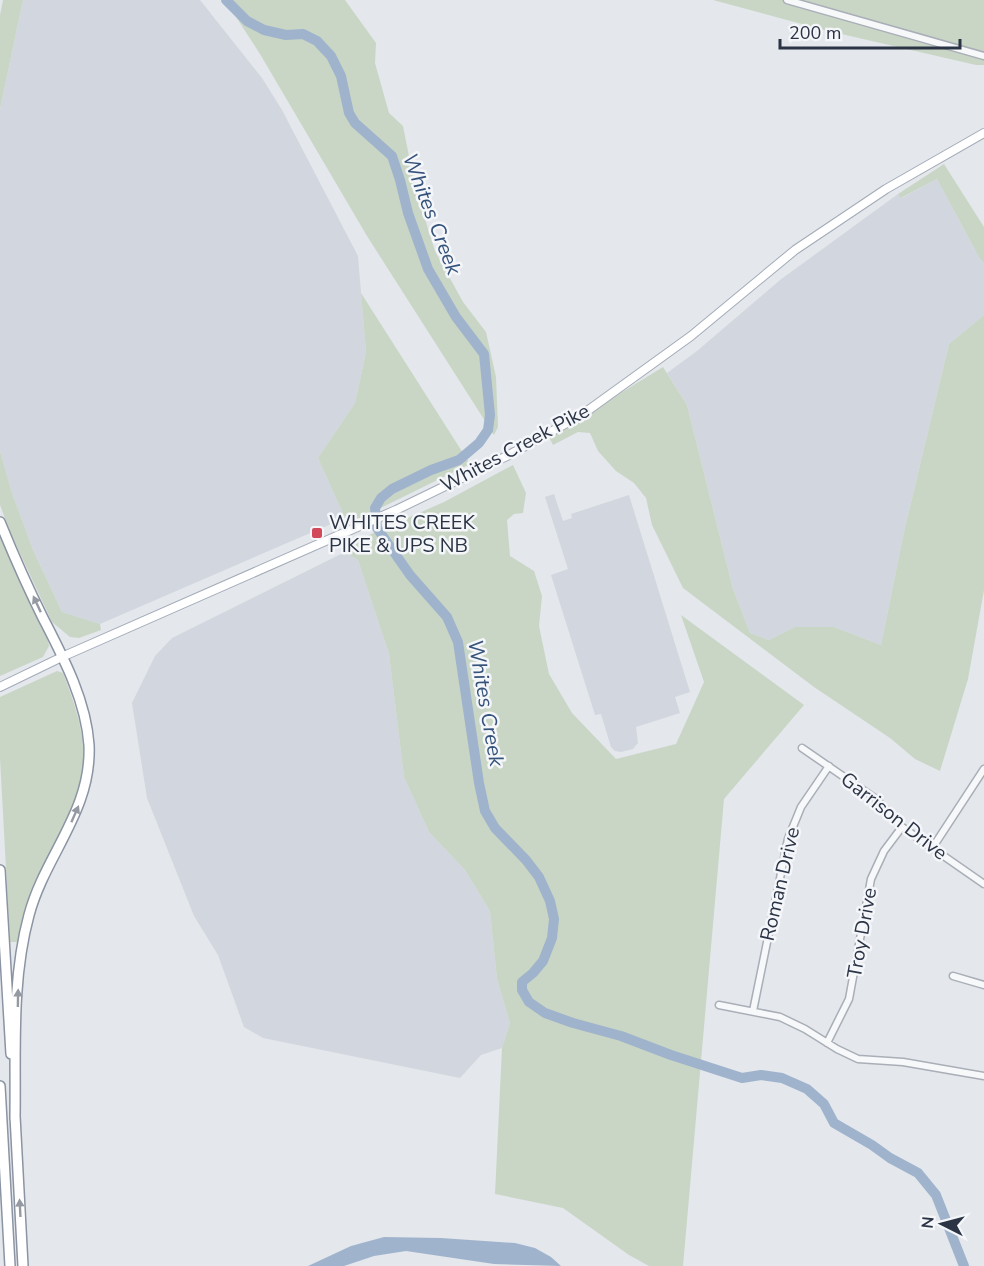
<svg xmlns="http://www.w3.org/2000/svg" width="984" height="1266" font-family="'Nunito Sans',sans-serif">
	<style>
		.built { fill: #d2d6de }
		.green { fill: #c9d6c5 }
		.water { fill: #9fb4cc }
		.lines { fill: none; stroke-linecap: round; stroke-linejoin: round }
		.river { stroke: #9fb4cc; stroke-width: 10 }
		.minor-casing { stroke: #a9aeb7; stroke-width: 9 }
		.major-casing { stroke: #a3abb8; stroke-width: 10 }
		.highway-casing { stroke: #8b94a3; stroke-width: 12 }
		.minor { stroke: #f7f8fa; stroke-width: 6 }
		.major { stroke: #fff; stroke-width: 8 }
		.highway { stroke: #fff; stroke-width: 9 }
		.oneway { fill: #959aa2 }
		.poi-dot { fill: #d1495b; stroke: #f4f6f9; stroke-width: 2 }
		.labels { text-anchor: middle; dominant-baseline: central; stroke-width: 5; stroke-linejoin: round; paint-order: stroke }
		.street-label { font-size: 20px; fill: #2b3445; stroke: #f4f6f9 }
		.poi-label { font-size: 20px; fill: #2b3445; stroke: #f4f6f9; text-anchor: start }
		.water-label { font-size: 21px; font-style: italic; fill: #34527a; stroke: #f4f6f9 }
	</style>
	<rect width="100%" height="100%" fill="#e4e7ec"/>
	<path class="built" d="M23,0H200L262,78L282,110L358,256L366,352L355,403L318,458L345,518L100,624L62,612L33,550L12,493L0,451V109Z
		M937,179L980,259L984,263V315L949,344L904,532L881,645L834,627H795L769,640L750,633L733,589L687,405L667,373L697,351L780,280L898,194L902,198Z
		M554,494L563,521L572,518L571,514L629,495L690,692L675,697L680,713L636,727L638,743L633,749L621,752L615,751L611,747L601,714L595,715L551,575L568,569L545,497Z
		M345,552L358,560L389,654L404,777L429,832L465,870L490,911L497,979L510,1023L502,1048L481,1055L460,1078L263,1038L244,1027L218,955L194,916L147,798L132,703L155,656L172,638Z"/>
	<path class="green" d="M3,0H23L0,109V15Z
		M225,0H345L376,43L375,63L389,113L403,126L415,187L435,251L463,302L486,332L496,377L498,427L494,435L367,236L260,54Z
		M713,0H984V65H976L824,30Z
		M944,164L984,227V263L980,259L937,179L901,198L898,194Z
		M361,293L470,464L350,523L345,518L318,458L355,403L366,352Z
		M984,315V590L968,679L940,771L915,759L890,738L814,687L683,588L652,525L646,498L634,483L616,471L598,451L590,433L578,432L553,445L549,437L663,367L687,405L733,589L750,633L769,640L795,627H834L881,645L904,532L949,344Z
		M0,451L12,493L33,550L62,612L100,624L101,630L79,638L70,637L52,622L10,532L0,505Z
		M513,465L526,493L523,513L514,514L507,520L510,556L534,571L542,596L539,626L549,674L572,713L616,759L676,744L704,682L681,615L804,705L724,799L683,1266H649L629,1255L563,1208L495,1194L502,1048L510,1023L497,979L490,911L465,870L429,832L404,777L389,654L358,560L345,552L360,539L444,502Z
		M0,531L45,629L49,646L43,657L0,676Z
		M57,671L63,673C79,715 89,745 80,791L19,942H10L0,758V697Z"/>
	<path class="water" d="M384,1237L441,1238L515,1243L535,1248L551,1257L561,1266L494,1264L406,1251L374,1256L344,1266H308L351,1246Z"/>
	<g class="lines">
		<path class="river" d="M226,0L247,21L264,30L286,35L303,34L317,41L331,56L341,76L349,113L355,123L392,156L400,180L408,213L428,269L456,317L484,354L490,415L488,430L479,443L459,460L431,470L392,489L381,498L375,508L377,528L410,575L447,617L458,642L479,783L485,811L495,828L526,860L539,877L550,901L554,919L552,938L543,961L533,973L522,982V990L529,1002L545,1013L573,1023L621,1036L671,1055L742,1078L761,1075L782,1078L807,1089L824,1104L834,1123L872,1145L890,1158L918,1173L936,1195L964,1266"/>
		<g class="minor-casing">
			<path id="minor" d="M787,0L984,56
				M802,748L876,799L902,827L984,884
				M933,847L984,769
				M953,976L984,985
				M719,1005L780,1017L805,1029L837,1049L858,1059L903,1062L984,1076
				M753,1011L788,839L801,807L829,766
				M827,1043L849,999L871,879L884,851L902,827"/>
		</g>
		<g class="major-casing">
			<path id="major" d="M0,687L64,656L396,510L509,455L583,414L691,336L795,250L886,189L984,133"/>
		</g>
		<g class="highway-casing">
			<path id="highway" d="M0,522C13,554 27,586 43,618C63,657 86,700 89,745C92,811 45,855 29,915C11,981 16,1052 15,1119
				M0,870L11,1054
				M0,1086L10,1266
				M15,1116L23,1266"/>
		</g>
		<use href="#minor" class="minor"/>
		<use href="#major" class="major"/>
		<use href="#highway" class="highway"/>
	</g>
	<defs><path id="oneway-solid" d="M-6-.8H1V-3.2L6.5 0L1 3.2V.8H-6Z" transform="scale(1.5)"/></defs>
	<g class="oneway">
		<use href="#oneway-solid" transform="translate(37 604) rotate(-115)"/>
		<use href="#oneway-solid" transform="translate(75 814) rotate(-66)"/>
		<use href="#oneway-solid" transform="translate(18 998) rotate(-89)"/>
		<use href="#oneway-solid" transform="translate(20 1208) rotate(-93)"/>
	</g>
	<rect class="poi-dot" x="311" y="527" width="12" height="12" rx="3"/>
	<g class="labels">
		<g class="street-label">
			<text transform="translate(515 448) rotate(-28)">Whites Creek Pike</text>
			<text transform="translate(894 816) rotate(38)">Garrison Drive</text>
			<text transform="translate(780 884) rotate(-77)">Roman Drive</text>
			<text transform="translate(862 933) rotate(-80)">Troy Drive</text>
		</g>
		<g class="poi-label">
			<text x="329" y="522">WHITES CREEK<tspan x="329" dy="23">PIKE &amp; UPS NB</tspan></text>
		</g>
		<g class="water-label">
			<text transform="translate(432 214) rotate(69)">Whites Creek</text>
			<text transform="translate(486 703) rotate(80)">Whites Creek</text>
		</g>
	</g>
	<g transform="translate(942 1224) rotate(276)" stroke="#f4f6f9" stroke-width="4.5" paint-order="stroke">
	<path d="M0-4.5L10 22L0 15L-10 22Z" fill="#2b3445"/>
	<text y="-9" font-size="16" font-weight="bold" text-anchor="middle" fill="#2b3445">N</text>
	</g>
	<path d="M780 39v9h180v-9" fill="none" stroke="#2b3445" stroke-width="3"/>
	<text x="789" y="39" font-size="18" fill="#2b3445" stroke="#f4f6f9" stroke-width="4.5" paint-order="stroke">200 m</text>
</svg>
